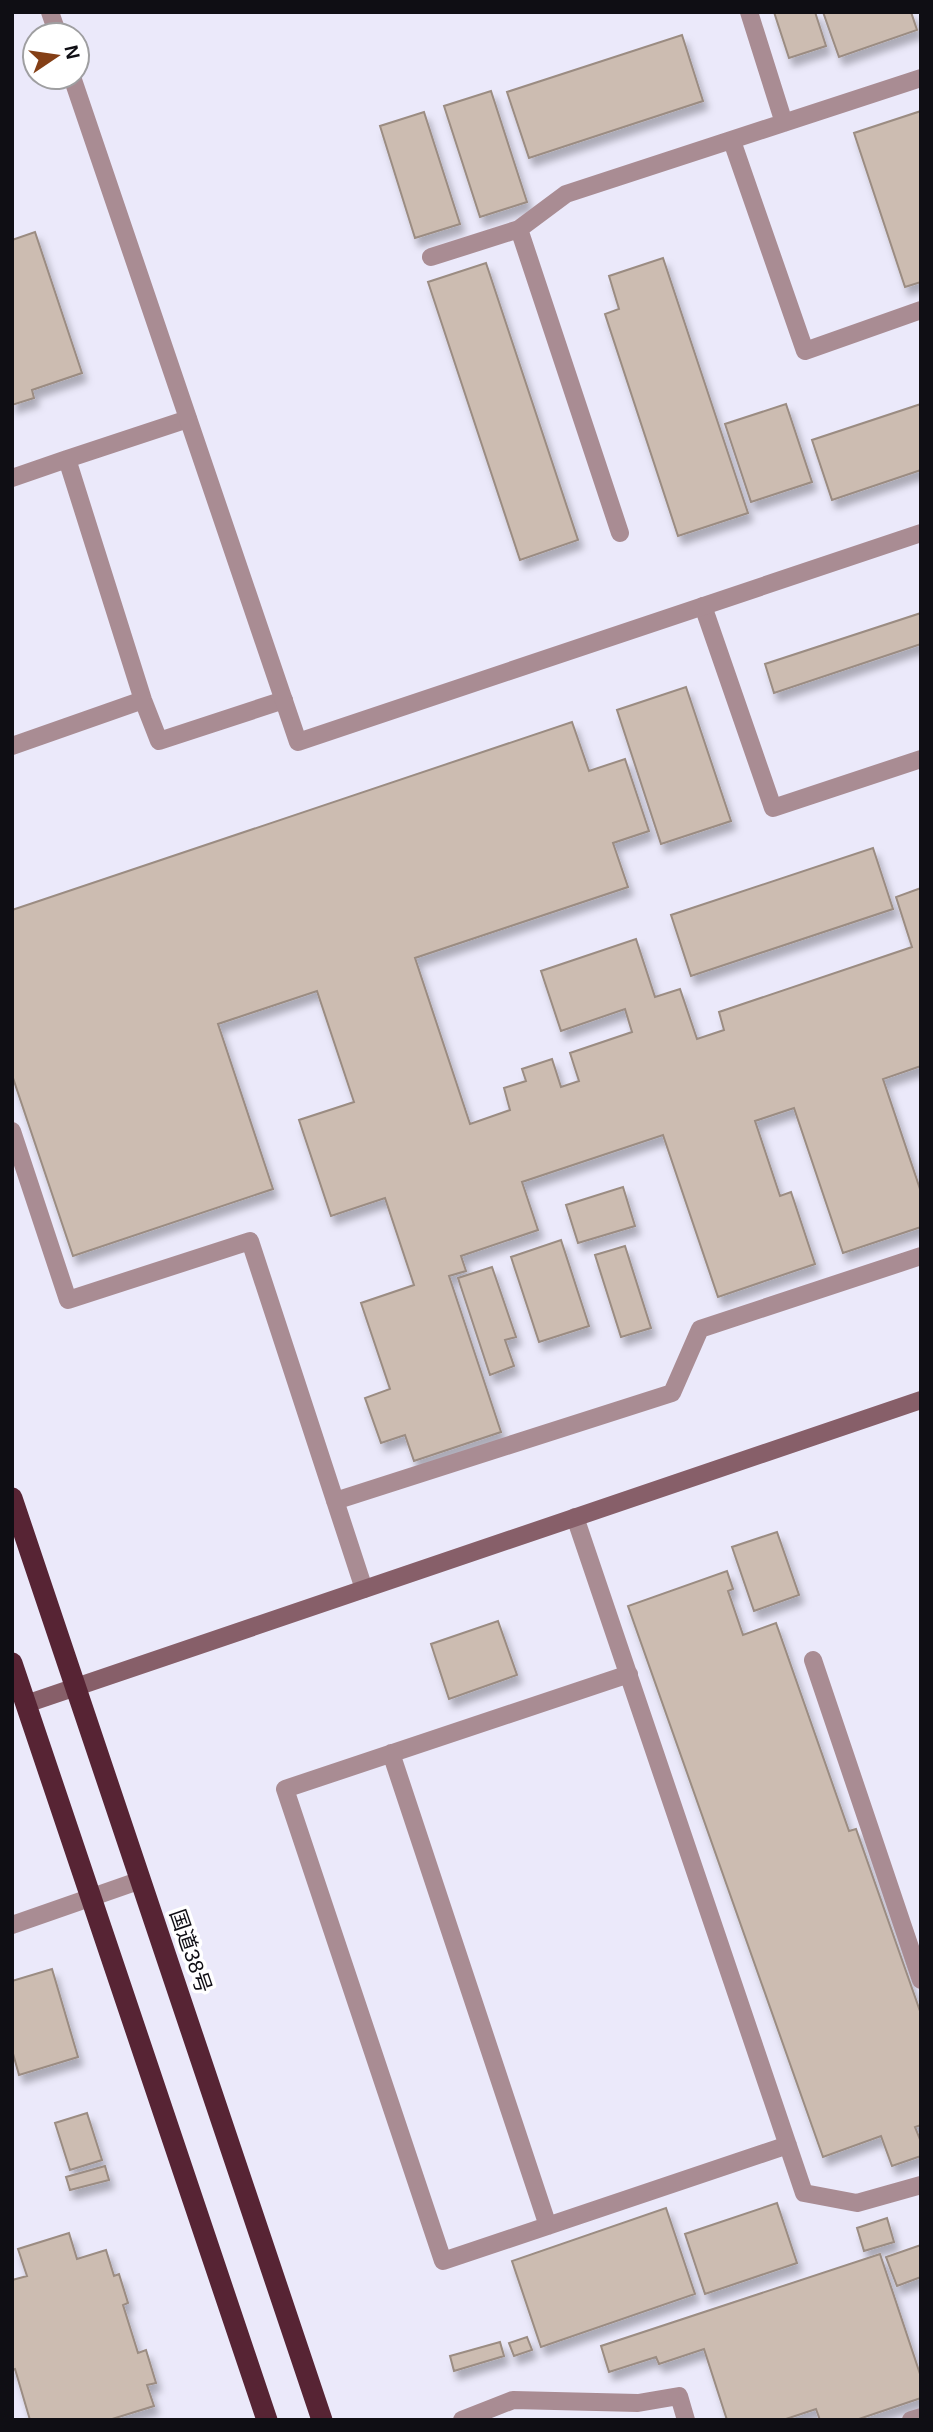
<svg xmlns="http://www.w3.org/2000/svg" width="933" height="2432" font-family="Helvetica,'Noto Sans JP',sans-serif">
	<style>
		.building { fill: #ccbcb1; stroke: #9b8c82; stroke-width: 2; filter: url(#shadow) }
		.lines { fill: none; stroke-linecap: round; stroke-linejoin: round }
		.lane { stroke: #a98c93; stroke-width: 18 }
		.street { stroke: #a98c93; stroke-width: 18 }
		.secondary { stroke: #875f69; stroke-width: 18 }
		.highway { stroke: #572434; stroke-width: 21 }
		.labels { text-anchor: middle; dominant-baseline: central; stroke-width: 7; stroke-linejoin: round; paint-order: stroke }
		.street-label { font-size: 21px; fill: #0f0e14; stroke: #fff }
	</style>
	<defs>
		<filter id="shadow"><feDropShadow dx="4.5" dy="8" stdDeviation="3.5" flood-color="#0004"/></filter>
	</defs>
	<rect width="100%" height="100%" fill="#ebe9fa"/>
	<path class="building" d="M774,12H815L826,46L789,58Z
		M823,12H911L917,30L839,57Z
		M682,35L703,101L529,158L507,92Z
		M491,91L527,202L480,217L444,106Z
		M921,111V282L905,287L854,133Z
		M424,112L460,224L415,238L380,126Z
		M35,232L82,373L32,390L34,398L12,405V240Z
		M663,258L748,513L678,536L605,314L619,309L609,276Z
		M486,263L578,540L520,560L428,282Z
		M786,404L812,482L751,502L725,424Z
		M921,404V470L832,500L812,440Z
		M921,613V644L774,693L765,664Z
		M686,687L731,821L661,844L617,710Z
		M572,722L589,771L625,759L649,831L613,843L628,887L415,958L470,1124L510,1110L504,1088L526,1081L522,1069L552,1059L561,1087L579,1081L570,1053L632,1032L625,1009L561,1031L541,971L636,939L655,997L680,989L697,1039L724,1030L719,1012L912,947L896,897L921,888V1066L883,1079L921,1192V1227L843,1253L794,1108L755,1121L780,1196L791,1192L815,1264L718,1297L663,1135L522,1182L538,1230L461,1256L466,1271L449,1276L501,1432L414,1461L405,1435L381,1443L365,1398L390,1389L361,1303L414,1285L385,1198L331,1216L299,1120L354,1102L317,991L218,1024L273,1189L73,1256L12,1075V910Z
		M873,848L893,909L691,976L671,915Z
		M623,1187L635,1226L578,1243L566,1205Z
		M561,1240L589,1326L539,1342L511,1257Z
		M625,1246L651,1328L621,1337L595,1255Z
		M492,1267L516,1337L505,1340L514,1366L490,1375L458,1278Z
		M777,1532L799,1595L754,1611L732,1547Z
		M727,1571L733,1589L728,1591L743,1635L776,1623L849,1831L856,1829L921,2014V2125L915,2127L921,2142V2156L892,2166L881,2136L823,2157L628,1606Z
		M498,1621L517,1675L449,1699L431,1644Z
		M52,1969L78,2057L19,2075L12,2050V1981Z
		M87,2113L102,2160L70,2170L55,2123Z
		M105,2166L109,2180L70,2190L66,2177Z
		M777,2203L797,2263L705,2294L685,2234Z
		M666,2208L695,2294L541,2347L512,2261Z
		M887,2218L894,2242L864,2251L857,2228Z
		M69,2233L77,2259L106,2250L114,2276L119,2274L128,2303L123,2305L138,2353L146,2350L156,2383L147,2385L154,2406L109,2420H30L15,2369L12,2370V2280L27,2276L18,2249Z
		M921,2245V2277L897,2286L886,2257Z
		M880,2254L921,2377V2398L856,2420H820L816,2409L783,2420H727L704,2349L659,2364L656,2357L609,2372L601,2346Z
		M527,2337L532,2350L514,2356L509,2343Z
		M500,2342L504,2356L454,2371L450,2356Z"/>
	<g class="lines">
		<path class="lane" d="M749,12L784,123
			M732,141L805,351L921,310
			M431,257L519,229
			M188,419L67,459L143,700L159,741L284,700
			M12,478L67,459
			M620,533L519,229L566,194L921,78
			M703,606L773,808L921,759
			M12,746L143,700
			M12,1131L68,1300L250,1241L364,1589
			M335,1501L672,1393L700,1329L921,1256
			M575,1517L804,2193L857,2203L921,2185
			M813,1660L921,1980
			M629,1674L285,1789L443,2261L788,2145
			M391,1753L548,2226
			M462,2420L513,2400L638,2403L679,2396L686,2420
			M911,2420L921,2417"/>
		<path class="street" d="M50,12L58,35
			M72,77L298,742L921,533
			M12,1925L141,1880"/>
		<path class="secondary" d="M26,1704L921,1400"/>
		<path class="highway" d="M12,1498L322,2420
			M12,1663L267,2420"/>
	</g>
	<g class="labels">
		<g class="street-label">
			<text transform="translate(191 1951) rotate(71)">国道38号</text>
		</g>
	</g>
	<rect width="933" height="2432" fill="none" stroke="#0f0e14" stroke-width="28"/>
	<g transform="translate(56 56) rotate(77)"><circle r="33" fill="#ffffff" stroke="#9f9fa1" stroke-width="2"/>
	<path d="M0-5L12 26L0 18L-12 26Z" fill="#843f16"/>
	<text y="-10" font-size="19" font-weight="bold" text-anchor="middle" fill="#0f0e14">N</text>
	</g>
</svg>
